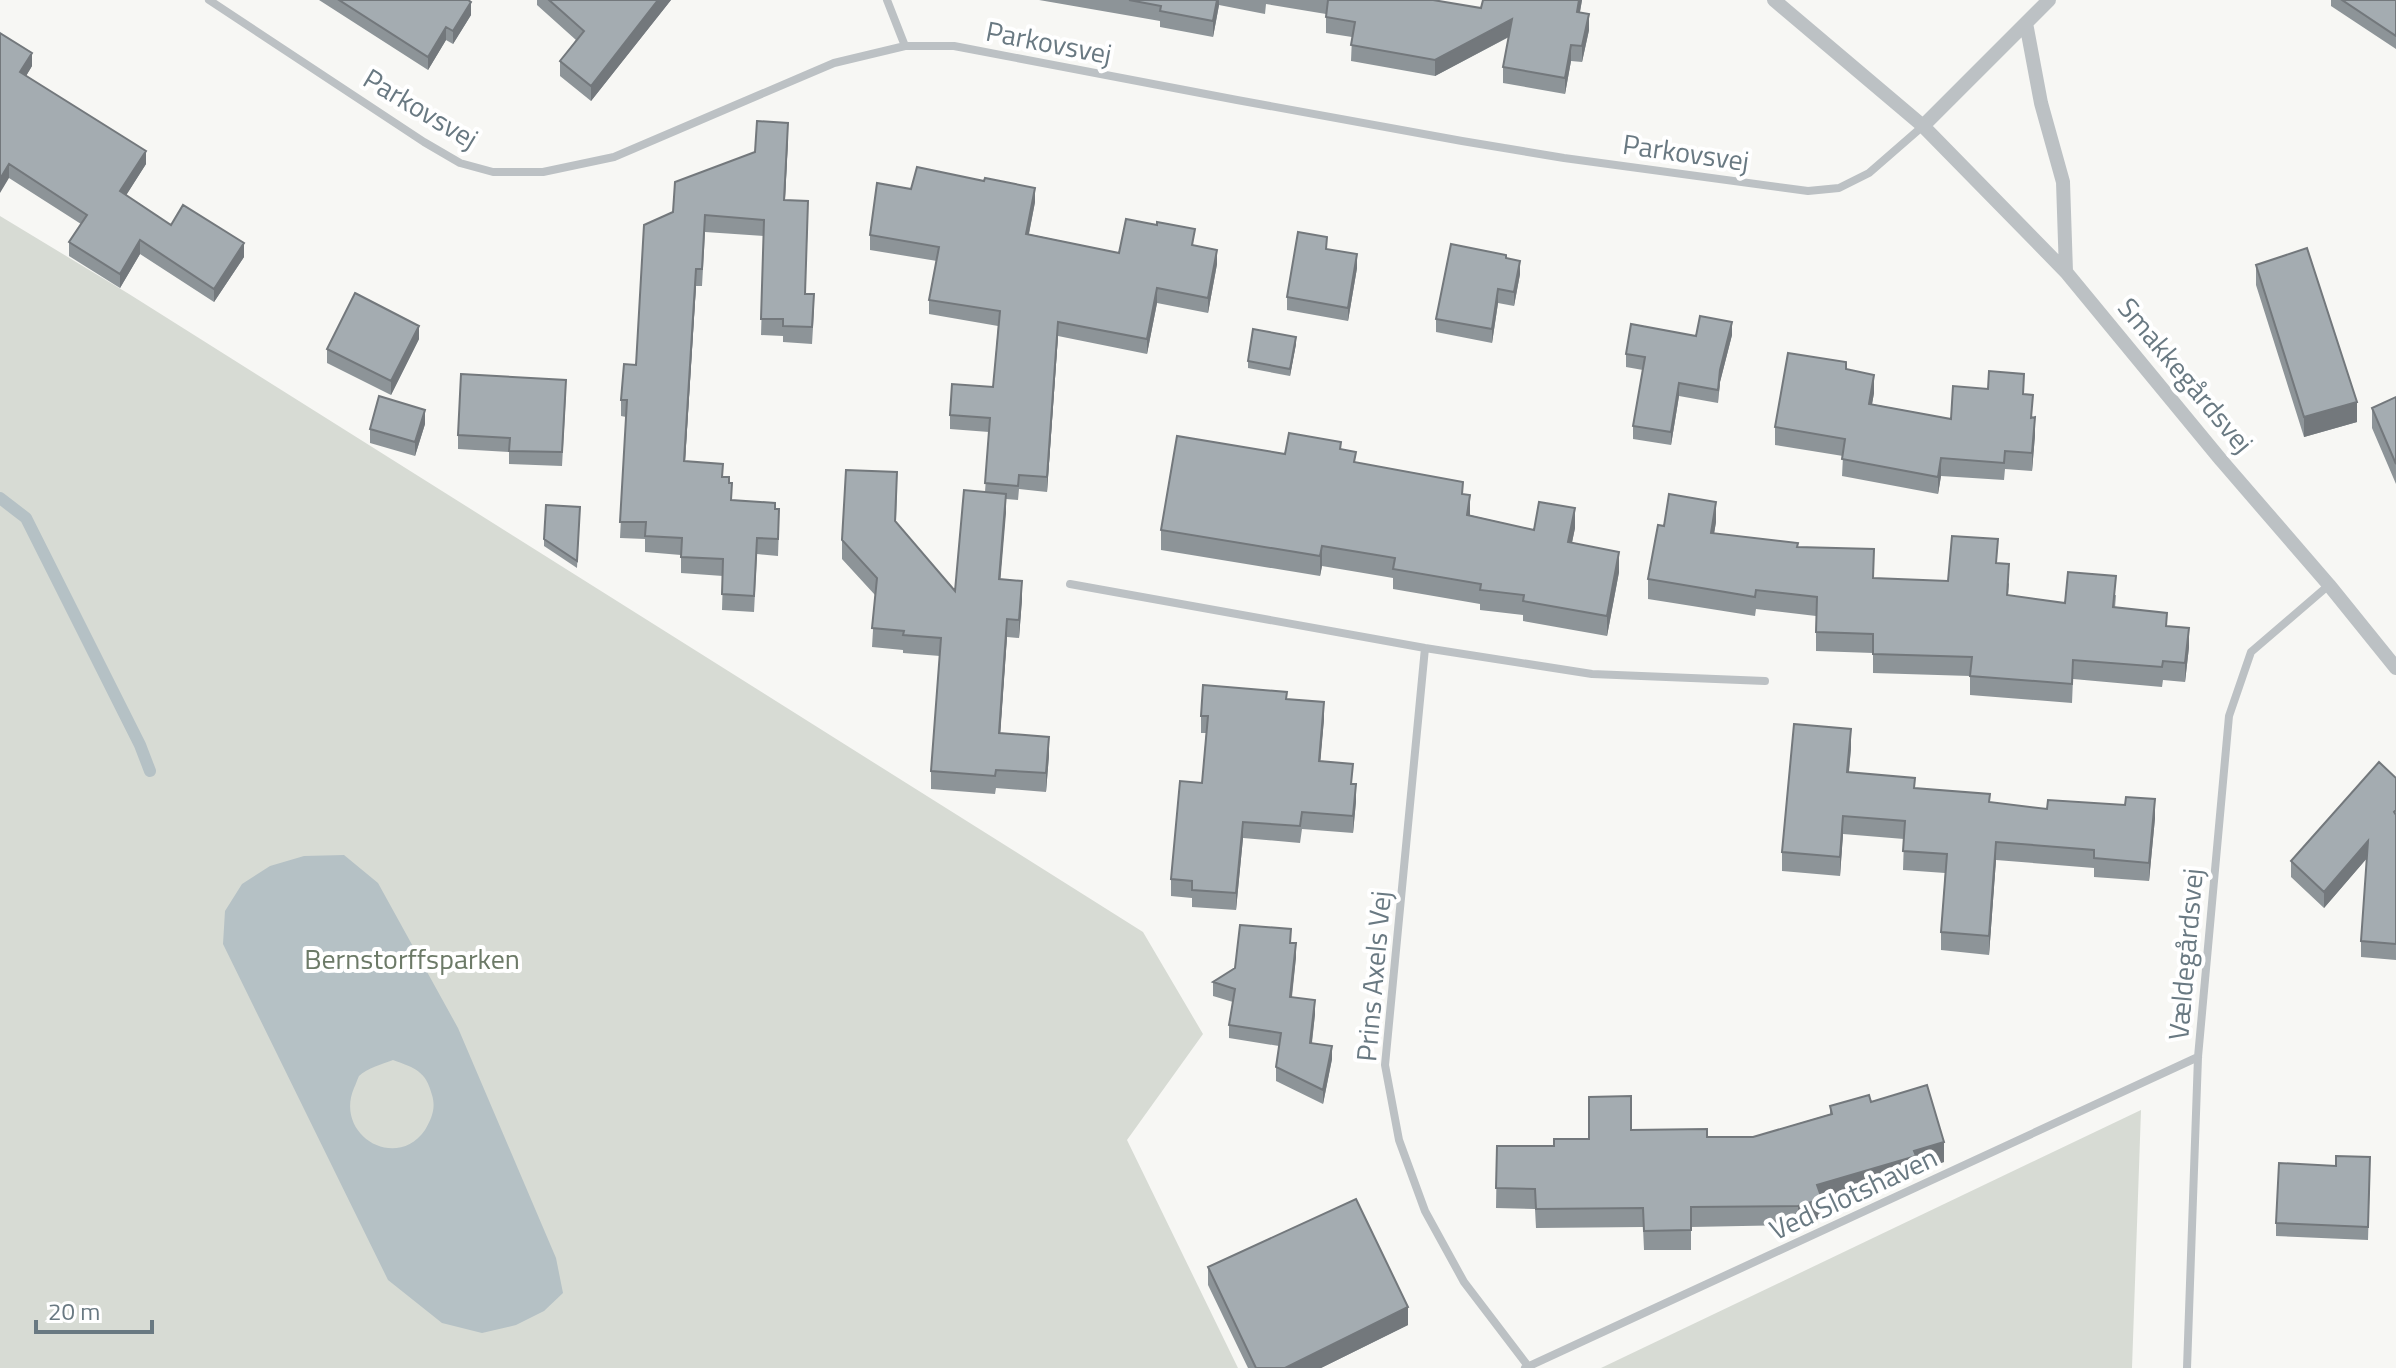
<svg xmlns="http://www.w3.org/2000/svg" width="2396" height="1368" font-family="'Titillium Web',sans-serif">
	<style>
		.green { fill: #d7dbd4 }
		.water { fill: #b5c1c5; fill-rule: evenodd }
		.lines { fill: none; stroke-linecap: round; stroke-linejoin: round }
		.stream { stroke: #b5c1c5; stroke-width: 12 }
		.minor { stroke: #bcc1c4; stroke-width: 8 }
		.tertiary { stroke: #bcc1c4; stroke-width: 14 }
		.wall { fill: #8d9498 }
		.shaded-wall { fill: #73787c }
		.building { fill: #a4acb1; stroke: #73787c; stroke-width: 2 }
		.labels { text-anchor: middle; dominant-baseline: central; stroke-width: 8; stroke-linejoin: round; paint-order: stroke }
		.street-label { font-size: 28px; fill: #697982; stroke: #fff }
		.park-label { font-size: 28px; fill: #6c7a67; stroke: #fff }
	</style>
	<rect width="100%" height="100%" fill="#f7f7f4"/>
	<path class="green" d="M0,216L129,294L1143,932L1203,1034L1127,1140L1238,1368H0Z
		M2141,1110L2132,1368H1601Z"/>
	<path class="water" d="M344,855L378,883L458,1028L556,1258L563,1293L544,1311L516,1325L482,1333L442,1323L388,1280L223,944L225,911L242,884L270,866L304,856ZM393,1060C415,1068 426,1071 432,1095C436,1108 432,1118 425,1130C396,1172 334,1135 354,1088C356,1084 357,1080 359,1076C367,1068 383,1064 393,1060Z"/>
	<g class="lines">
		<path class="stream" d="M0,498L26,518L140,745L150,771"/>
		<path class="minor" d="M209,0L424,142L460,163L493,172H543L614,157L834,63L905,46H954L1237,100L1462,141L1564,158L1808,191L1839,188L1869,173L1923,126
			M887,0L905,46
			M1070,584L1425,648L1592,674L1765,681
			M1425,648L1385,1065L1399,1140L1425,1211L1464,1282L1528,1366
			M1525,1368L2198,1057
			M2187,1368L2198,1057L2229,716L2251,652L2329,585"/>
		<path class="tertiary" d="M1774,0L1923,126L2066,272L2221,460L2329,585L2396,668
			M2026,23L2041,103L2063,182L2066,272
			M1923,126L2049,0"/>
	</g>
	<path class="wall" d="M319,0H468L471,15L453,44L446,40L428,70Z
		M537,0H671L591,101L560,76V61L576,40L537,5Z
		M1039,0H1433L1481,8L1582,0L1580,12L1589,30L1582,62L1571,61L1565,94L1503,83V67L1509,37L1435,76L1351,61L1352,37L1326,33V14L1266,4L1265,14L1219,5L1213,37L1160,27V21Z
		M2331,0H2396V49L2331,6Z
		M0,33L32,66L26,76L146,164L126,195L171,225L244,257L214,302L140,254L120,288L69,256V242L81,224L9,178Z
		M788,139L785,200L808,218L805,294L814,311L812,344L783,342V336L761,335L764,236L705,232L702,286H696L685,462L723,477L729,483L732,500L775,509L779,526L778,556L757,554L754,612L722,610L723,576L681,573V555L645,552V539L620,538L626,417L621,416V400L636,365L673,212Z
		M1035,202L1029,234L1119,253L1195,245L1217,264L1208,313L1157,303L1147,354L1058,336L1047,492L1019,489L1018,500L1006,499L1000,579L1022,599L1019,638L1007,637L1000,734L1049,755L1046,792L996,788L995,794L931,789V771L940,656L903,653V650L872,647L875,595L842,559V540L897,491L896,522L955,591L985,492L989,432L950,429V415L993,387L998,326L929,314V300L937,261L870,250V235Z
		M1327,249L1357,268L1348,321L1287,310V297Z
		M1506,258L1520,274L1514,306L1498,303L1492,343L1436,332V319Z
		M2256,265L2357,422L2304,437L2256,285Z
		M1732,335L1720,382L1718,403L1679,396L1671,445L1633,439V426L1643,370L1626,367V354L1696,336Z
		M419,339L391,395L327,363V349Z
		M1296,344L1290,376L1248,368V361Z
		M1846,370L1874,393L1872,404L1951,419L2024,395L2033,418L2035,435L2032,471L2005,469L2004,480L1941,476L1938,494L1842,476L1843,456L1775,445V427Z
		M566,394L562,466L509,464V452L458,449V435Z
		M2396,397V484L2372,428V408Z
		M425,424L415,456L370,443V429Z
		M1341,449L1356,463L1463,494L1470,515L1534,530L1575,528L1572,542L1619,572L1607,636L1523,621V615L1480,610V604L1393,589V578L1322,566L1320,576L1161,550V530L1285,454Z
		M580,507L577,568L544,546V539Z
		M1716,522L1714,533L1798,547L1874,578L1948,581L1998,563L2009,584L2008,595L2065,603L2116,595L2115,608L2167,626L2189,647L2185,682L2163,680L2162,687L2073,679L2072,703L1970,695V676L1873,673V653L1816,651V616L1756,609L1755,616L1648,599V579L1664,526Z
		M1287,699L1324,719L1320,761L1353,784L1356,801L1353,833L1302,829L1300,843L1243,838L1236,910L1192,907V898L1171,896V879L1202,783L1206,733H1201V716Z
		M1851,748L1849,772L1915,788L1990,802L2047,809L2155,818L2149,881L2094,877V868L1996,860L1989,955L1941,950V932L1945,873L1903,870L1904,839L1843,834L1840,876L1782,871V852Z
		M2396,778V960L2361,957V941L2367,858L2324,908L2291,877V861Z
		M1291,943L1296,957L1292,997L1315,1014L1312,1043L1332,1059L1323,1104L1276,1081V1067L1279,1046L1229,1038V1025L1233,1002L1213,996V982Z
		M1871,1102L1944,1162L1916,1170V1176L1822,1203V1218L1798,1225L1691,1227V1250H1644L1643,1227L1536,1228L1535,1209L1496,1208L1497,1146H1554L1631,1130L1707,1137H1753L1830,1114V1106Z
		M2370,1171L2368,1240L2276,1236V1223Z
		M1208,1267L1408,1325L1321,1368H1248L1208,1285Z"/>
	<path class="shaded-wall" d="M658,0H671L591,101V86Z
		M1217,0H1219V5L1213,37V21Z
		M1579,0H1582L1577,28V12Z
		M471,2V15L453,44V31Z
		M1589,14V30L1582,62V46Z
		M1512,19V35L1435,76V60Z
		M446,27V40L428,70V57Z
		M1571,45V61L1565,94V78Z
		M32,53V66L20,86V72Z
		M788,123V139L784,217V200Z
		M146,151V164L120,205V191Z
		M9,164V178L0,193V179Z
		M1035,188V202L1026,248V234Z
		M140,240V254L120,288V274Z
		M244,243V257L214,302V289Z
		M1217,250V264L1208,313V298Z
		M1357,254V268L1348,321V308Z
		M1520,261V274L1514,306V292Z
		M696,269V286L684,478V461Z
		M1157,288V303L1147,354V339Z
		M1498,289V303L1492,343V329Z
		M1058,322V336L1047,492V477Z
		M1732,322V335L1720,382L1718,403L1720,370Z
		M419,326V339L391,395V381Z
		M1296,337V344L1290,376V369Z
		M1874,375V393L1869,421V404Z
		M1679,383V396L1671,445V432Z
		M2357,402V422L2304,437V417Z
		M425,410V424L415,456V442Z
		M2035,417V435L2032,471V453Z
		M1941,458V476L1938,494V477Z
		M1006,494V513L999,597V579Z
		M1470,495V515H1467Z
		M1716,502V522L1711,552V533Z
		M1575,508V528L1568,562V542Z
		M1322,546V566L1320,576V556Z
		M1619,552V572L1607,636V616Z
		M1022,581V599L1019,638V620Z
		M1007,619V637L999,752V733Z
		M2189,628V647L2185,682V663Z
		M1324,702V719L1319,778V761Z
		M1851,729V748L1847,790V772Z
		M1049,737V755L1046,792V773Z
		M1356,784V801L1353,833V816Z
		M2155,799V818L2149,881V863Z
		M1843,816V834L1840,876V857Z
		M1243,822V838L1236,910V893Z
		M2368,841V857L2324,908V892Z
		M1996,842V860L1989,955V936Z
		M1296,943V957L1290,1011V997Z
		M1315,1000V1014L1310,1057V1043Z
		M1332,1046V1059L1323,1104V1090Z
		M1944,1142V1162L1916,1170V1176L1822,1203V1218L1798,1225V1206L1817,1185L1914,1151Z
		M1408,1307V1325L1321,1368H1285Z"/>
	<path class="building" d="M339,0H468L471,2L453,31L446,27L428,57Z
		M549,0H658L591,86L560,61L584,31Z
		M1129,0H1217L1213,21L1160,11L1161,6Z
		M1328,0H1433L1481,8L1483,0H1579L1577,12L1589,14L1582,46L1571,45L1565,78L1503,67L1512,19L1435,60L1351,45L1355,22L1326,17Z
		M2342,0H2396V36Z
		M0,33L32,53L20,72L146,151L120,191L171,225L183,205L244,243L214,289L140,240L120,274L69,242L87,215L9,164L0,179Z
		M757,121L788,123L784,200L808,201L805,294H814L812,327L783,326V319H761L764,220L705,215L702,269H696L684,461L723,464L722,477H729V483H732L731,500L775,503V509H779L778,539L757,538L754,596L722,594L723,559L681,557L682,538L645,536L646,522H620L627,400H621L624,364L636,365L644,225L673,212L675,182L755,152Z
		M917,167L984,181L985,178L1035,188L1026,234L1119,253L1126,219L1157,225V222L1195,229L1192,245L1217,250L1208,298L1157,288L1147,339L1058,322L1047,477L1019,475L1018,486L985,483L990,418L950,415L952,384L993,387L1000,311L929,300L939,247L870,235L877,183L911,189Z
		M1298,232L1327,237L1326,249L1357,254L1348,308L1287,297Z
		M1451,244L1506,255V258L1520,261L1514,292L1498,289L1492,329L1436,319Z
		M2307,248L2357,402L2304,417L2256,265Z
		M355,293L419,326L391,381L327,349Z
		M1700,316L1732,322L1720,370L1718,390L1679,383L1671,432L1633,426L1645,357L1626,354L1631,324L1696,336Z
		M1253,329L1296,337L1290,369L1248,361Z
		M1788,353L1846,362V369L1874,375L1869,404L1951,419L1953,386L1988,389L1989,371L2024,374L2023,394L2033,395L2031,418L2035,417L2032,453L2005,451L2004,463L1941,458L1938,477L1842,459L1845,439L1775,427Z
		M461,374L566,380L562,452L509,451L510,438L458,435Z
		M379,396L425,410L415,442L370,429Z
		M2396,397V464L2372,408Z
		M1289,433L1341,442L1340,449L1356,452L1354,462L1463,482L1462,494L1470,495L1467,515L1534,530L1539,502L1575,508L1568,542L1619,552L1607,616L1523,601L1524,595L1480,590L1481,584L1393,569L1395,558L1322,546L1320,556L1161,530L1177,436L1285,454Z
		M846,470L897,472L895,521L955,591L964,490L1006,494L999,579L1022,581L1019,620L1007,619L999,733L1049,737L1046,773L996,770L995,776L931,771L941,638L903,635L904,631L872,628L877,578L842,540Z
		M1669,494L1716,502L1711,533L1798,543L1797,547L1874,549L1873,578L1948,581L1952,536L1998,539L1996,563L2009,564L2007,595L2065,603L2068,572L2116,576L2113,607L2167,613L2166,626L2189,628L2185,663L2163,661L2162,667L2073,660L2072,684L1970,676L1972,657L1873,654V634L1816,632L1817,597L1756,590L1755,597L1648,579L1658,525L1664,526Z
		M546,505L580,507L577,561L544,539Z
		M1203,685L1287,692L1286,699L1324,702L1319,761L1353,764L1351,784H1356L1353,816L1302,812L1300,826L1243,822L1236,893L1192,890V881L1171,879L1180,781L1202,783L1208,716H1201Z
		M1794,724L1851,729L1847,772L1915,778L1914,788L1990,794L1989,802L2047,809L2048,800L2125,805L2126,797L2155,799L2149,863L2094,858V850L1996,842L1989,936L1941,932L1947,854L1903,851L1905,821L1843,816L1840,857L1782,852Z
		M2379,762L2396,778V810L2394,812L2396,815V944L2361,941L2368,841L2324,892L2291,861Z
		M1240,925L1291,929L1290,943H1296L1290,997L1315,1000L1310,1043L1332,1046L1323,1090L1276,1067L1281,1033L1229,1025L1235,989L1213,982L1235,968Z
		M1927,1085L1944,1142L1914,1151L1916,1156L1817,1185L1822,1199L1798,1206L1691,1207V1230L1644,1231L1643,1208L1536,1209L1535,1189L1496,1188L1497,1146H1554V1139H1589V1097L1631,1096V1130L1707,1129V1137H1753L1832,1114L1830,1106L1869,1095L1871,1102Z
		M2336,1156L2370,1157L2368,1227L2276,1223L2279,1163L2336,1166Z
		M1356,1199L1408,1307L1285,1368H1256L1208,1267Z"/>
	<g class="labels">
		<g class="street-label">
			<text transform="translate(1049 42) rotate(11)">Parkovsvej</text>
			<text transform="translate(421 108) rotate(31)">Parkovsvej</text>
			<text transform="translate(1686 152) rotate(8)">Parkovsvej</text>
			<text transform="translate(2186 375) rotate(50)">Smakkegårdsvej</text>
			<text transform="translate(2185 954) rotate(-85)">Vældegårdsvej</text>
			<text transform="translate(1373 976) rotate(-85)">Prins Axels Vej</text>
			<text transform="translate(1853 1193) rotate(-25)">Ved Slotshaven</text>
		</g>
		<g class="park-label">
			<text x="412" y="958">Bernstorffsparken</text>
		</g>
	</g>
	<path d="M36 1320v12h116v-12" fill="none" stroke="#697982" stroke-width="4"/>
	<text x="48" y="1320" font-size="24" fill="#697982" stroke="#ffffff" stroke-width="6" paint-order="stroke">20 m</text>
</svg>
